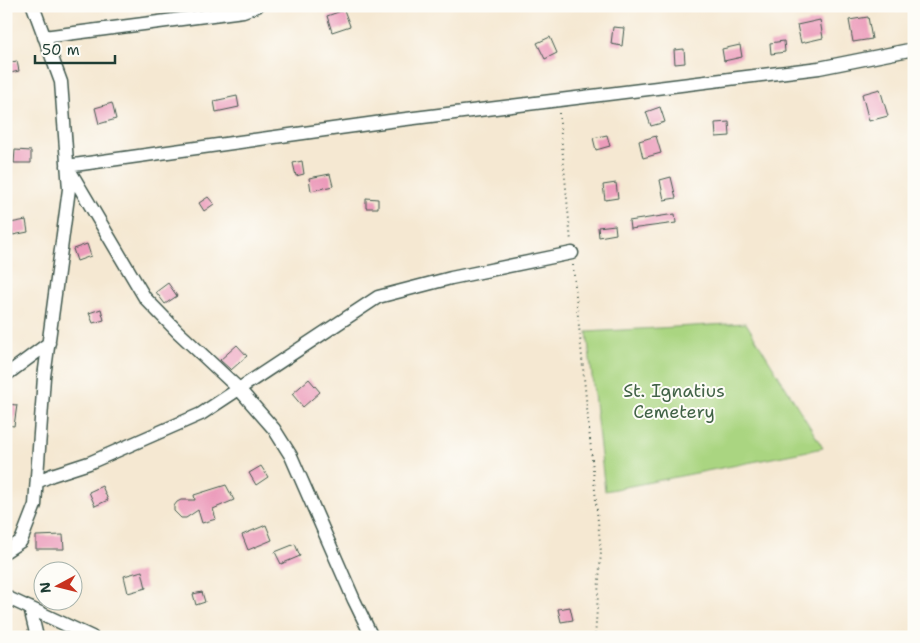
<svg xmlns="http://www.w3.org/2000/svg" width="920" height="643" font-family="'Shantell Sans',sans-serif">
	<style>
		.green { fill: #aad581; stroke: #64895a }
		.building { fill: #ec9cbb }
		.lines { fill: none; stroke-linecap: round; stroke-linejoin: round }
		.minor-casing { stroke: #3f574c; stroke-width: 15 }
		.path { stroke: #3f574c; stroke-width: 2; stroke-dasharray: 1 4; stroke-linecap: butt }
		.minor { stroke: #fff; stroke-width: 12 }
		.labels { text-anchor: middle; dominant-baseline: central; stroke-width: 4; stroke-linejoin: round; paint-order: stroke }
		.park-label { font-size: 18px; fill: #426347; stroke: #fdfcf7 }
	</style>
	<rect width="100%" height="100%" fill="#fdfcf7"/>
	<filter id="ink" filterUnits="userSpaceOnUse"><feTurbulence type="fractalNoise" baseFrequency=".02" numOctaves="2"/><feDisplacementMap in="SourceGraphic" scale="10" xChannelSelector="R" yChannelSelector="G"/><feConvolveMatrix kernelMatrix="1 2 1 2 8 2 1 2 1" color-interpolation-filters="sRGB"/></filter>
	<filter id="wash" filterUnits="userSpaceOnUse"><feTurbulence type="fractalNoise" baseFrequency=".0096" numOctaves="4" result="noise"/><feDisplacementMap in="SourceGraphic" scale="20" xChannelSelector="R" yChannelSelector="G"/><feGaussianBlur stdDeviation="1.12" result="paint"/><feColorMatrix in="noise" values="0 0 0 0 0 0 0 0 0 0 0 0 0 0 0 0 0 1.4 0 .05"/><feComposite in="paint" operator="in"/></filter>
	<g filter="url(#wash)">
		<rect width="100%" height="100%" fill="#f5e8d2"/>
		<path class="green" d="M746,323L823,448L605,491L587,332Z"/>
		<g id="blocks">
			<path class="building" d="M344,10L350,26L332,32L327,16Z
				M868,17L872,39L853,42L849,20Z
				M820,20L823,38L801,43L797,25Z
				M613,27L624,28L622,46L611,44Z
				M550,37L557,53L545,59L537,43Z
				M784,41L785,52L771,54L770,43Z
				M740,45L742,57L724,61L722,49Z
				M684,49L685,63L675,64L674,50Z
				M17,61L19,71L6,74V63Z
				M880,89L888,116L869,121L862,94Z
				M237,96L239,107L216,112L214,101Z
				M112,103L116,119L99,124L95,108Z
				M660,107L665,122L651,126L646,112Z
				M729,122L730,136L716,137L715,123Z
				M607,135L610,146L596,150L593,138Z
				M656,136L661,153L643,158L639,141Z
				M15,150L31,151V163H14Z
				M302,161L304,174L296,176L293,163Z
				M330,174L333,186L311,191L309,178Z
				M671,177L676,198L664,200L660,180Z
				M616,183L618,198L605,200L603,185Z
				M208,197L214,204L204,211L199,203Z
				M366,198L378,199V208H366Z
				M675,214L676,223L630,229L629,221Z
				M26,220L28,232L13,235L10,223Z
				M615,225L616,234L599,237L598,227Z
				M87,244L91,256L77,261L73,249Z
				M168,283L177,296L165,304L156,292Z
				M101,309L104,320L93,323L89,313Z
				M237,345L247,356L231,370L220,360Z
				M309,379L320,392L303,407L292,394Z
				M6,404L17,405L14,426L6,425Z
				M261,466L268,477L256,485L249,473Z
				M226,485L234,500L213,509L216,519L202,523L198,510L186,518H181L174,511V506L177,502L181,500H195L194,495Z
				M102,486L108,500L95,506L89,492Z
				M266,525L272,540L248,550L242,535Z
				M63,535L64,549H36V536Z
				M295,544L300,556L281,564L275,552Z
				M142,571L146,588L128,593L124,576Z
				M202,592L205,602L196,605L193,594Z
				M570,607L573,620L561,622L558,609Z"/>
		</g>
	</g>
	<g filter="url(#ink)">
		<use href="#blocks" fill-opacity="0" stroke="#3f574c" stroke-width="1"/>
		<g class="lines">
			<g class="minor-casing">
				<path id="minor" d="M44,37L243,11L257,6
					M6,375L49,343
					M37,482L52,475L89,463L201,414L378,297L451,278L572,253
					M6,551L21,541L35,505L44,377L69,189L61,82L33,6
					M6,597L92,637
					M30,608L37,637
					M372,637L354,600L291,456L274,429L239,389L178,332L145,298L67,166L390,121L819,68L914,49"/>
			</g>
			<path class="path" d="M559,113L571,242
				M573,265L601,552L595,637"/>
			<use href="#minor" class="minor"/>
		</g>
	</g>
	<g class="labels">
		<g class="park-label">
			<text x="674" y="391">St. Ignatius<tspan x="674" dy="21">Cemetery</tspan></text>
		</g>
	</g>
	<rect width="920" height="643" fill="none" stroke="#fdfcf7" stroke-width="25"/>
	<g transform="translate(58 586) rotate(263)"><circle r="24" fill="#fdfcf7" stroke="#a4b0a9"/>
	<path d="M0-4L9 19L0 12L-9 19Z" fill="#c8321e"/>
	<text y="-8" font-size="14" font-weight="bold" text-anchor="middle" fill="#1f3d34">N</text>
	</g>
	<path d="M35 55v8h80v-8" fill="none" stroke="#1f3d34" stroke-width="2.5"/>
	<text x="42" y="55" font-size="15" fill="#1f3d34" stroke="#fdfcf7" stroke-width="4" paint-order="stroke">50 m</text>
</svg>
